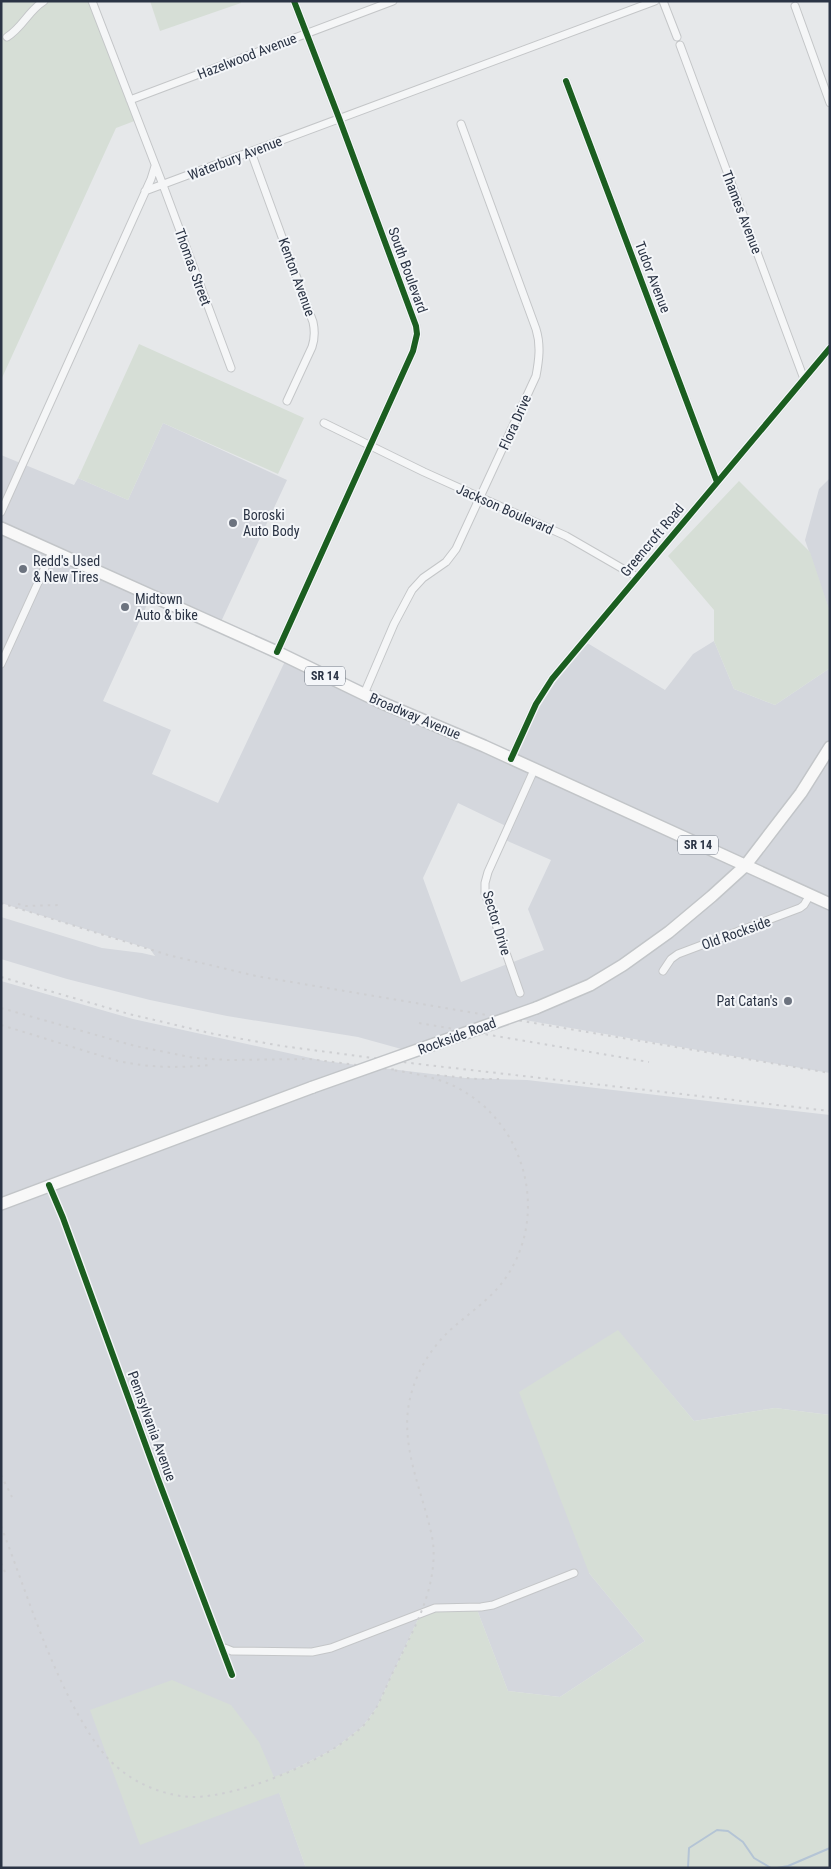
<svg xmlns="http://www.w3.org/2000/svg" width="831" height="1869" font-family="'Roboto Condensed',sans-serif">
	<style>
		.built { fill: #d4d7dd; fill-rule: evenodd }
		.green { fill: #d6ded6 }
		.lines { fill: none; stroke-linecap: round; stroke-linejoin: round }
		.stream { stroke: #b4c4d5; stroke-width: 2 }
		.street-casing { stroke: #c4c6c8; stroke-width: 9 }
		.primary-casing { stroke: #c2c5c8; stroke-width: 14 }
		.street { stroke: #f5f6f7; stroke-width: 7 }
		.primary { stroke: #f8f8f8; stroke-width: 11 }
		.rail { stroke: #cecfd2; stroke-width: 2; stroke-dasharray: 2.5 5; stroke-linecap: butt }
		.primary-bridge-casing { stroke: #c2c5c8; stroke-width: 14; stroke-linecap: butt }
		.primary-bridge { stroke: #f8f8f8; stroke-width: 11 }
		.cycleway-casing { stroke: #f4f6f9; stroke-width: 9 }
		.cycleway { stroke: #1b5e20; stroke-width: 6 }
		.poi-dot { fill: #6c737f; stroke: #f4f6f9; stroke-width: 2 }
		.labels { text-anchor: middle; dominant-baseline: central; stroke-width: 4; stroke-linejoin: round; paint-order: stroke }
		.shield { fill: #f4f6f9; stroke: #676e7b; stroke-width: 1 }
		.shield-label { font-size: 12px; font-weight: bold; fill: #2b3445 }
		.street-label { font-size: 14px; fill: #2b3445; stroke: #f4f6f9 }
		.poi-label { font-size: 14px; fill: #2b3445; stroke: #f4f6f9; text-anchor: start }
	</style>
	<rect width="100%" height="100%" fill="#e6e8ea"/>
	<path class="built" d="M163,423L287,480L219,626L151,596L103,701L171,730L152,774L218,803L287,657L511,758L537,704L584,641L665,690L693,654L714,641L734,689L775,705L830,668V1073L513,1018L405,1050L358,1037L227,1016L150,1000L67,979L1,959V917L102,948L142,953L155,956L150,949L1,903V455L74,485L78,478L128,500ZM458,803L508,827L503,839L551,860L528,909L544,950L461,982L423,878Z
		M830,478V613L805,540L819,489Z
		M1,981L133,1019L324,1061L465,1078L527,1080L830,1115V1415L775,1408L694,1421L618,1331L589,1573L645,1641L560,1697L508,1691L476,1607L420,1615L377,1707L363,1726L334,1749L294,1769L274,1778L306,1868H1Z"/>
	<path class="green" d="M1,1H92L137,120L116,128L1,380Z
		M150,1H240L241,3L160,31Z
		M139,344L304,418L278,474L163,423L128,500L78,478Z
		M739,481L810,552L830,612V668L775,705L734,689L714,641V610L668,556Z
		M618,1330L694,1421L775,1408L830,1415V1868H306L279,1793L140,1845L90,1710L172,1680L231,1705L259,1742L274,1777L294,1769L334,1749L363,1726L377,1707L420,1615L435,1608L476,1607L508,1691L560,1697L645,1641L589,1573L519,1392Z"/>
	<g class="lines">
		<path class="stream" d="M688,1868L689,1848L717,1830L728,1831L743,1842L754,1858L771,1868
			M777,1868L788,1866L830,1848"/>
		<g class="street-casing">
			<path id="street" d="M92,1L163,185L231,368
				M663,1L677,37
				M795,6L830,103
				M7,37C23,27 28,11 44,1
				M680,45L804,379
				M566,81L717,482
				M130,100L393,1
				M251,152L313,322C315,331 315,338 312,347L287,401
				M145,191L655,1
				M324,423L424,472L566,536L637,577
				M1,512L151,179L155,166
				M277,652L413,351L417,334L416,326L339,118L294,1
				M1,664L52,552
				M364,694L394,624L412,590L423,578L446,562L456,549L536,376C539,360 541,345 536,329L461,124
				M511,759L536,704L552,679L830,348
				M663,971L671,959L678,954L800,908L804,905L810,895
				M520,993L485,893V883L488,872L534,770
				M49,1185L63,1218L158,1479L232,1675
				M222,1647L232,1651L312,1652L331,1648L435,1608L481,1607L493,1605L574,1573"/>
		</g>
		<g class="primary-casing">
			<path id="primary" d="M1,528L277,652L380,702L484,746L830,904
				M536,1008L590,985L623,965L669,932L712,896L745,866L755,853L801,793L830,747
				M1,1204L313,1087"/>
		</g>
		<use href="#street" class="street"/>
		<use href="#primary" class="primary"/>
		<path class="rail" d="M1,903L168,955L256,976L830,1073
			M18,904L26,906L60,905
			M1,977L129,1014L214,1034L282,1046L418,1064L830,1111
			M1,1008L135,1046L195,1058L229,1060L309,1059L397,1070
			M419,1023L649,1062
			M1,1025L118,1061C152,1068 176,1068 211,1065
			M437,1075L477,1079H499
			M1,1475L12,1497
			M1,1526C26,1591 46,1658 80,1718C92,1738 103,1757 122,1771C141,1786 167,1796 192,1797C240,1797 328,1761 363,1726C377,1712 384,1691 392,1674C412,1632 438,1590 433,1542C424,1492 396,1443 412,1391C418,1370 431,1349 447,1333C467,1314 491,1300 507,1276C550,1211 524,1120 454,1086C435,1077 413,1073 392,1070
			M1,1563L5,1572"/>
		<g class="primary-bridge-casing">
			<path id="primary-bridge" d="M313,1087L536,1008"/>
		</g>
		<use href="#primary-bridge" class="primary-bridge"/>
		<g class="cycleway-casing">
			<path id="cycleway" d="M566,81L717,482
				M277,652L413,351L417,334L416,326L339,118L294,1
				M511,759L536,704L552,679L830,348
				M49,1185L63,1218L158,1479L232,1675"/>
		</g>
		<use href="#cycleway" class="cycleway"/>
	</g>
	<g class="poi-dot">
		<circle cx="233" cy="523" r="5"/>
		<circle cx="23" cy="569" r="5"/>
		<circle cx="125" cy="607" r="5"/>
		<circle cx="788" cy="1001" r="5"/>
	</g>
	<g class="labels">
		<g class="shield">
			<rect x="305" y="666.5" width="40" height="19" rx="4"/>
			<rect x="678" y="835.5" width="40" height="19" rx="4"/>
		</g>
		<g class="shield-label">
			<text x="325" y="676">SR 14</text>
			<text x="698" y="845">SR 14</text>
		</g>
		<g class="street-label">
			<text transform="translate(247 56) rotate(-21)">Hazelwood Avenue</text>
			<text transform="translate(235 158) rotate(-21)">Waterbury Avenue</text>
			<text transform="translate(742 212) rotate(69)">Thames Avenue</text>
			<text transform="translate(193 267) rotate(70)">Thomas Street</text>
			<text transform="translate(408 270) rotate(70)">South Boulevard</text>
			<text transform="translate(297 277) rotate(70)">Kenton Avenue</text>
			<text transform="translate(653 277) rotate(69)">Tudor Avenue</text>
			<text transform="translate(515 422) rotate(-66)">Flora Drive</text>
			<text transform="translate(505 509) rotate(24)">Jackson Boulevard</text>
			<text transform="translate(652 540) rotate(-50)">Greencroft Road</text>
			<text transform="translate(415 716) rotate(23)">Broadway Avenue</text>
			<text transform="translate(497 923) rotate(73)">Sector Drive</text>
			<text transform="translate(736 933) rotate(-20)">Old Rockside</text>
			<text transform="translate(457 1036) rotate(-20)">Rockside Road</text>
			<text transform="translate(152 1426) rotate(70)">Pennsylvania Avenue</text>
		</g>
		<g class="poi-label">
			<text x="243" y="515">Boroski<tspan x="243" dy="16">Auto Body</tspan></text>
			<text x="33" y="561">Redd's Used<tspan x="33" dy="16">&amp; New Tires</tspan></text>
			<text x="135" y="599">Midtown<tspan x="135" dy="16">Auto &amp; bike</tspan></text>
			<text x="778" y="1001" text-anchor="end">Pat Catan's</text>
		</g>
	</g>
	<rect width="831" height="1869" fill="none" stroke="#2b3445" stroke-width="5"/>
</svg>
